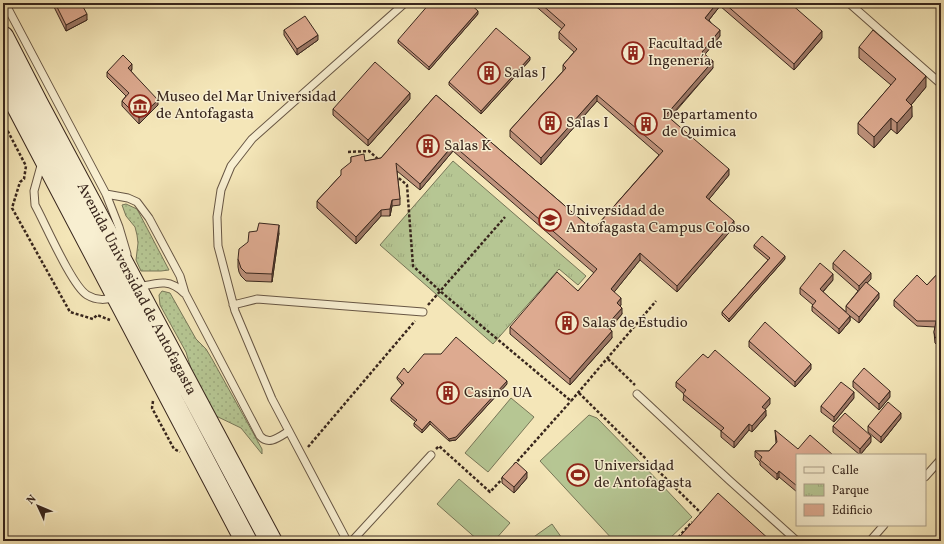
<svg xmlns="http://www.w3.org/2000/svg" width="944" height="544" font-family="Vollkorn,serif">
	<style>
		.grass { fill: url(#grass-dots); stroke: #777658 }
		.park { fill: url(#park-tufts); stroke: #777658 }
		.pitch { fill: #b6c693; stroke: #777658 }
		.lines { fill: none; stroke-linecap: round; stroke-linejoin: round }
		.service-casing { stroke: #675644; stroke-width: 9 }
		.secondary-casing { stroke: #38261d; stroke-width: 23 }
		.path { stroke: #38261d; stroke-width: 2.5; stroke-dasharray: 3 2; stroke-linecap: butt }
		.service { stroke: #f8efd1; stroke-width: 7 }
		.secondary { stroke: #f8efd1; stroke-width: 21 }
		.wall { fill: #be927c; stroke: #38261d }
		.shaded-wall { fill: #9b7765; stroke: #38261d }
		.building { fill: #ddaa90; stroke: #38261d }
		.labels { text-anchor: middle; dominant-baseline: central; stroke-width: 3; stroke-linejoin: round; paint-order: stroke }
		.poi-label { font-size: 15px; fill: #38261d; stroke: #f8efd1; text-anchor: start }
		.street-label { font-size: 15px; fill: #38261d; stroke: #f8efd1 }
	</style>
	<defs>
		<pattern id="grass-dots" width="8" height="8" patternUnits="userSpaceOnUse"><rect width="8" height="8" fill="#b6c693"/><path d="M2 2h.1M6 6h.1" fill="none" stroke="#9daa7e" stroke-width="1.8" stroke-linecap="round"/></pattern>
		<pattern id="park-tufts" width="24" height="20" patternUnits="userSpaceOnUse"><rect width="24" height="20" fill="#b6c693"/><path d="M3 7l-1-3M5 7V3M7 7l1-3M15 17l-1-3M17 17v-4M19 17l1-3" fill="none" stroke="#9daa7e"/></pattern>
	</defs>
	<rect width="100%" height="100%" fill="#f4e6b8"/>
	<filter id="stains"><feTurbulence type="fractalNoise" baseFrequency=".005" numOctaves="4"/><feColorMatrix values="0 0 0 0 .2 0 0 0 0 .09 0 0 0 0 .02 0 0 0 .5 -.17"/></filter>
	<radialGradient id="worn" r=".72"><stop offset=".6" stop-color="#630" stop-opacity="0"/><stop offset="1" stop-color="#630" stop-opacity=".3"/></radialGradient>
	<path class="grass" d="M126,204L137,209L169,270L161,271H141L136,260L138,243L137,235L135,227L126,216L122,205Z
		M162,291L170,293L196,339L206,349L212,359L262,449V454L241,428L214,415L192,372L186,352L160,305L159,295Z"/>
	<path class="park" d="M453,161L586,276L578,285L559,269L493,344L380,245Z"/>
	<path class="pitch" d="M511,398L534,417L488,472L465,453Z
		M589,415L597,418L643,465L692,517L667,541H614L540,461Z
		M459,479L510,523L494,541H479L437,504Z
		M552,524L564,541H528Z"/>
	<g class="lines">
		<g class="service-casing">
			<path id="service" d="M5,3L106,194L119,227L127,254
				M849,3L941,84
				M42,162L34,191L35,205C45,223 72,286 87,295C97,301 106,300 116,297
				M106,194L128,198L137,202L149,218L180,276L185,293L260,436C269,446 279,437 289,431
				M139,287C157,283 169,278 184,293
				M233,305L257,299L423,312
				M637,394L729,480L797,541
				M925,477L941,459
				M347,541L272,399L235,311L218,246L217,217L221,190L231,166L252,139L405,3
				M352,541L431,455
				M870,541L884,525"/>
		</g>
		<g class="secondary-casing">
			<path id="secondary" d="M3,37L37,103L271,541
				M3,79L246,541"/>
		</g>
		<path class="path" d="M3,122L26,166L24,179L20,182L12,208L70,312L93,319L97,315L110,320
			M348,152L369,151L380,161
			M395,175L407,185L413,266L440,291L571,401L656,301
			M428,305L505,217
			M608,359L635,385
			M579,393L701,513L700,514
			M153,401L152,408L174,449L180,452
			M308,447L415,321
			M436,449L439,446L490,492L504,477
			M514,465L571,401
			M675,541L692,522"/>
		<use href="#service" class="service"/>
		<use href="#secondary" class="secondary"/>
	</g>
	<path class="wall" d="M52,3H81L87,20L66,31Z
		M532,3H790L822,38L794,70L720,6L709,20L720,36L705,54L713,68L670,118L729,175L709,199L734,227L677,292L640,260L614,292L621,305L620,306L622,314L610,329L612,338L570,385L510,334V327L578,291L594,273L453,151L420,190L397,171L400,199V205L392,206L390,216H381L356,244L317,208V201L341,175L351,163V157L365,161L381,158L436,95L593,230L659,155L597,101L541,165L510,137V130L563,71V65L574,52L559,39V32L562,29Z
		M478,14L429,70L398,43V40Z
		M284,30L318,40L297,55L284,35Z
		M859,47L926,87L911,105L912,117L897,134L891,129L874,148L858,134V123L891,85L859,58Z
		M530,60L481,114L449,85V82Z
		M132,69L131,71L158,105L139,124L122,106V101L126,96L107,77V72Z
		M410,99L368,146L333,115V109Z
		M279,233L272,282L246,281L241,276L239,272L238,267V259Z
		M754,245L785,259L729,322L722,315V312L768,260L754,248Z
		M833,263L871,279L867,283L879,298L859,323L850,316V321L839,334L812,311V306L813,305L800,294V288L833,280L823,292L846,312V306L858,291L833,269Z
		M941,270V349L935,343L934,332L935,327L917,326L894,306V300L927,285Z
		M749,341L811,369L795,387L749,347Z
		M708,358L770,404L765,409L766,416L752,432L749,430L734,448L721,437V431L683,400L684,394L676,387V382Z
		M408,373L507,384L456,440L449,441L430,424L422,433L414,426V423L416,422L391,401V398L402,385L397,379V377Z
		M853,381L890,397L879,410L853,387Z
		M854,398L834,422L821,412V406Z
		M901,418L881,443L868,432V426Z
		M833,426L871,442L860,455L833,432Z
		M775,430L797,455V492L779,477L777,480L760,465V462L755,457V451H769L776,443Z
		M502,477L527,478L514,493L502,483Z"/>
	<path class="shaded-wall" d="M717,3H720V6L705,25V18Z
		M478,11V14L429,70V67Z
		M87,14V20L66,31V25Z
		M720,30V36L702,58V52Z
		M822,31V38L794,70V64Z
		M318,35V40L297,55V49Z
		M530,57V60L481,114V111Z
		M713,61V68L666,121V115Z
		M132,64V69L128,74V68Z
		M926,76V87L906,111V100Z
		M410,93V99L368,146V140Z
		M597,95V101L541,165V158Z
		M158,100V105L139,124V118Z
		M912,106V117L897,134V123Z
		M891,118V129L874,148V137Z
		M453,145V151L420,190V184Z
		M729,169V175L706,203V197Z
		M392,200V206L390,216V209Z
		M381,210V216L356,244V237Z
		M734,221V227L677,292V286Z
		M279,225V233L272,282V274Z
		M640,253V260L611,296V289Z
		M785,256V259L729,322V319Z
		M871,273V279L859,292V286Z
		M833,274V280L820,295V289Z
		M879,293V298L859,323V317Z
		M621,298V305L617,310V303Z
		M622,308V314L606,332V326Z
		M850,316V321L839,334V329Z
		M612,331V338L570,385V379Z
		M811,364V369L795,387V382Z
		M507,381V384L456,440L449,441V439Z
		M890,391V397L879,410V404Z
		M854,392V398L834,422V417Z
		M770,398V404L762,413V407Z
		M766,410V416L752,432V426Z
		M901,413V418L881,443V437Z
		M430,421V424L422,433V430Z
		M749,424V430L734,448V442Z
		M871,436V442L860,455V449Z
		M779,471V477L777,480V474Z
		M527,472V478L514,493V487Z"/>
	<path class="building" d="M55,3H81L87,14L66,25Z
		M430,3H469L478,11L429,67L398,40Z
		M540,3H717L705,18L720,30L702,52L713,61L666,115L729,169L706,197L734,221L677,286L640,253L611,289L621,298L617,303L622,308L606,326L612,331L570,379L510,327L557,272L578,291L597,269L453,145L420,184L396,163L400,199L392,200L390,209L381,210L356,237L317,201L341,175V170L351,162V157L364,154L365,161L381,158L436,95L593,230L663,151L597,95L541,158L510,130L566,68L563,65L577,49L559,32L565,25Z
		M724,3H790L822,31L794,64Z
		M305,16L318,35L297,49L284,30Z
		M496,28L530,57L481,111L449,82Z
		M873,30L926,76L906,100L912,106L897,123L891,118L874,137L858,123L896,79L859,47Z
		M123,55L132,64L128,68L158,100L139,118L122,101L129,93L107,72Z
		M375,62L410,93L368,140L333,109Z
		M259,223L279,225L272,274L246,273L241,268L238,259L239,249L248,242L249,232L257,231Z
		M762,236L785,256L729,319L722,312L770,258L754,245Z
		M844,250L871,273L859,286L833,263Z
		M820,263L833,274L820,289L850,316L839,329L812,306L816,301L800,288Z
		M941,270V344L935,337L934,332L936,321H917L894,300L917,275L927,285Z
		M866,282L879,293L859,317L846,306Z
		M765,322L811,364L795,382L749,341Z
		M456,337L507,381L456,437L449,439L430,421L422,430L414,423L417,420L391,398L404,383L397,377L404,368L408,373L424,354H441Z
		M715,350L770,398L762,407L766,410L752,426L749,424L734,442L721,431L724,428L683,394L686,390L676,382L703,354L708,358Z
		M864,368L890,391L879,404L853,381Z
		M841,382L854,392L834,417L821,406Z
		M888,402L901,413L881,437L868,426Z
		M845,413L871,436L860,449L833,426Z
		M775,430L798,449L810,435L833,455H797V486L779,471L777,474L760,460L762,457L755,451H769L777,442Z
		M516,462L527,472L514,487L502,477Z
		M718,493L771,541H676Z"/>
	<defs>
		<g id="building-ring" transform="scale(1.15)"><circle r="9.5" fill="#f8efd1" stroke="#8f2418" stroke-width="1.5"/><path d="M-4-6H4V6H1V3H-1V6H-4ZM-2.5-4.3h1.7v1.8h-1.7ZM.8-4.3h1.7v1.8H.8ZM-2.5-1h1.7V.8h-1.7ZM.8-1h1.7V.8H.8Z" fill="#8f2418"/></g>
		<g id="museum-ring" transform="scale(1.15)"><circle r="9.5" fill="#f8efd1" stroke="#8f2418" stroke-width="1.5"/><path d="M0-6L6-3V-2H-6V-3ZM-5-1h2V3h-2ZM-1-1h2V3h-2ZM3-1h2V3H3ZM-6 4H6V6H-6Z" fill="#8f2418"/></g>
		<g id="university-ring" transform="scale(1.15)"><circle r="9.5" fill="#f8efd1" stroke="#8f2418" stroke-width="1.5"/><path d="M0-5L7-2L0 1L-7-2ZM-4 1L0 2.5L4 1V4Q0 6-4 4Z" fill="#8f2418"/></g>
		<g id="stadium-ring" transform="scale(1.15)"><circle r="9.5" fill="#f8efd1" stroke="#8f2418" stroke-width="1.5"/><path d="M0-5a6.5 5 0 1 0 0 10a6.5 5 0 1 0 0-10ZM-3.5-1.8h7v3.6h-7Z" fill="#8f2418"/></g>
	</defs>
	<g fill-rule="evenodd">
		<use href="#building-ring" x="633" y="53"/>
		<use href="#building-ring" x="489" y="73"/>
		<use href="#museum-ring" x="140" y="106"/>
		<use href="#building-ring" x="550" y="123"/>
		<use href="#building-ring" x="646" y="124"/>
		<use href="#building-ring" x="428" y="146"/>
		<use href="#university-ring" x="550" y="220"/>
		<use href="#building-ring" x="567" y="323"/>
		<use href="#building-ring" x="448" y="393"/>
		<use href="#stadium-ring" x="578" y="475"/>
	</g>
	<g class="labels">
		<g class="poi-label">
			<text x="648" y="44">Facultad de<tspan x="648" dy="17">Ingenería</tspan></text>
			<text x="504" y="73">Salas J</text>
			<text x="156" y="97">Museo del Mar Universidad<tspan x="156" dy="17">de Antofagasta</tspan></text>
			<text x="662" y="115">Departamento<tspan x="662" dy="17">de Quimica</tspan></text>
			<text x="566" y="123">Salas I</text>
			<text x="444" y="146">Salas K</text>
			<text x="566" y="211">Universidad de<tspan x="566" dy="17">Antofagasta Campus Coloso</tspan></text>
			<text x="582" y="323">Salas de Estudio</text>
			<text x="464" y="393">Casino UA</text>
			<text x="594" y="466">Universidad<tspan x="594" dy="17">de Antofagasta</tspan></text>
		</g>
		<g class="street-label">
			<text transform="translate(136 289) rotate(62)">Avenida Universidad de Antofagasta</text>
		</g>
	</g>
	<rect width="944" height="544" fill="none" stroke="#f4e6b8" stroke-width="16"/>
	<rect x="4" y="4" width="936" height="536" fill="none" stroke="#38261d" stroke-width="2"/>
	<rect x="8" y="8" width="928" height="528" fill="none" stroke="#38261d"/>
	<rect x="796" y="454" width="130" height="72" fill="#f8efd1" stroke="#ab9f89"/>
	<rect x="804" y="467" width="20" height="6" fill="#f8efd1" stroke="#ab9f89"/>
	<text x="832" y="474" font-size="12" fill="#38261d">Calle</text>
	<rect x="804" y="484" width="20" height="12" fill="url(#park-tufts)" stroke="#ab9f89"/>
	<text x="832" y="494" font-size="12" fill="#38261d">Parque</text>
	<rect x="804" y="504" width="20" height="12" fill="#ddaa90" stroke="#ab9f89"/>
	<text x="832" y="514" font-size="12" fill="#38261d">Edificio</text>
	<g transform="translate(38 506) rotate(314)" stroke="#f8efd1" stroke-width="3" paint-order="stroke">
	<path d="M0-3L7 15L0 10L-7 15Z" fill="#38261d"/>
	<text y="-6" font-size="11" font-weight="bold" text-anchor="middle" fill="#38261d">N</text>
	</g>
	<rect width="100%" height="100%" filter="url(#stains)"/>
	<rect width="100%" height="100%" fill="url(#worn)"/>
</svg>
